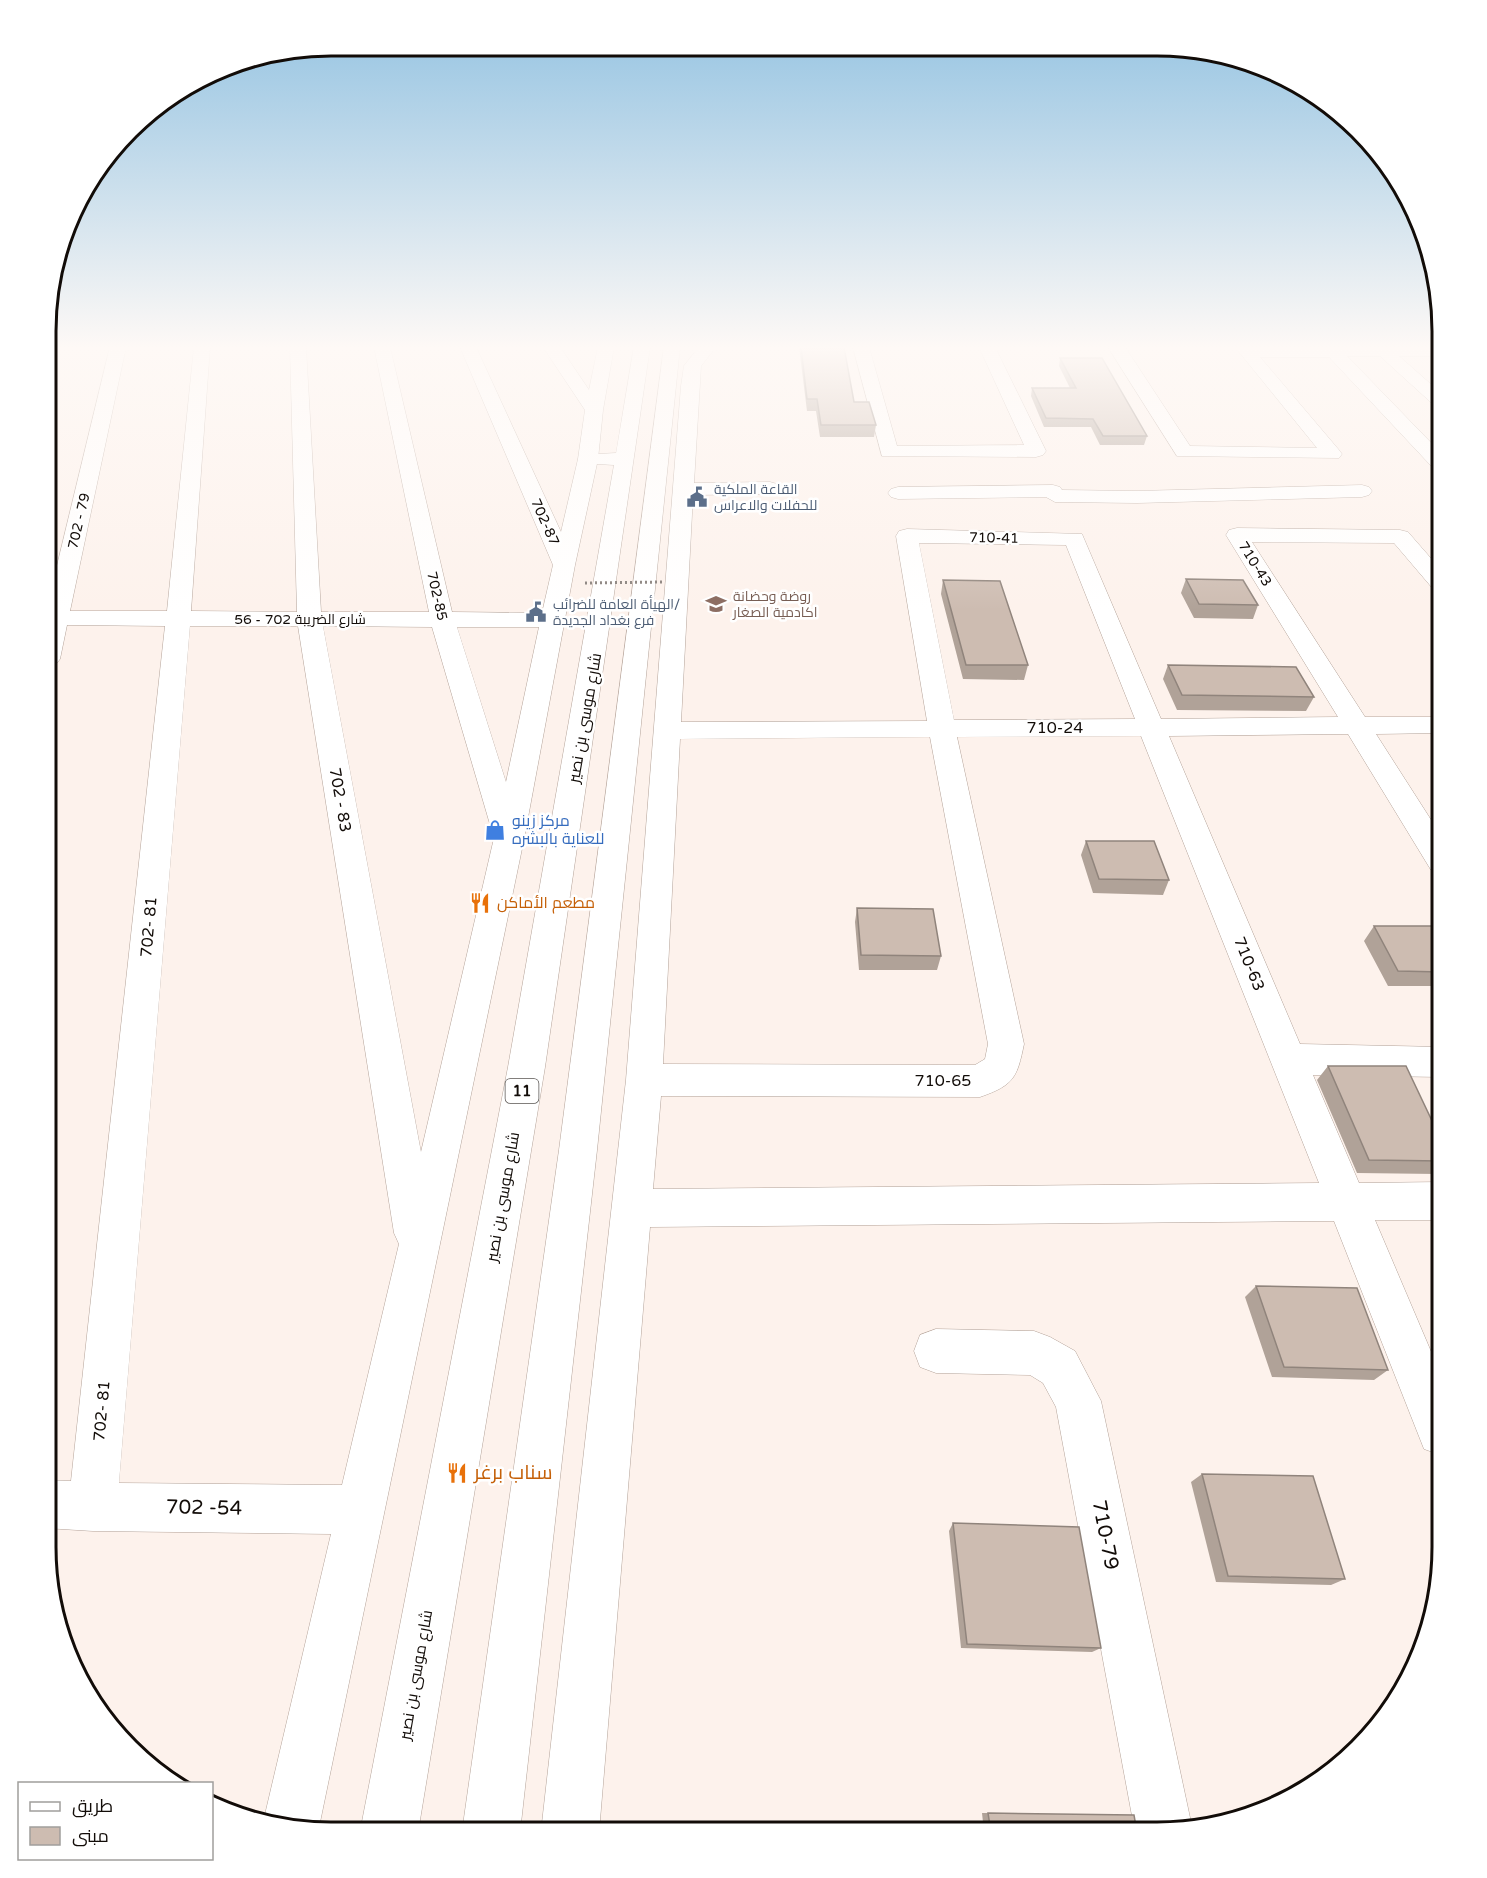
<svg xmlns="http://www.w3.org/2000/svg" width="1487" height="1878" font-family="'Varela Round',Cairo,sans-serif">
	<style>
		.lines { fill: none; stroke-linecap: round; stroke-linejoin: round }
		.minor-casing { stroke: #b4a399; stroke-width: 1 }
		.major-casing { stroke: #b4a399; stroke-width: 1 }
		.minor { fill: #fff; fill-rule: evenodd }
		.major { fill: #fff; fill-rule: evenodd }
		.path-bridge { stroke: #857d78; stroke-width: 3; stroke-dasharray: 2 3; stroke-linecap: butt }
		.wall { fill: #b0a298 }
		.building { fill: #cdbcb1; stroke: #90847c; stroke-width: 1.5 }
		.labels { text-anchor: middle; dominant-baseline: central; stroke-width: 5; stroke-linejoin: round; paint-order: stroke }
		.far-service-label { font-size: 14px; fill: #4e5e75; stroke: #fff; text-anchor: start }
		.far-street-label { font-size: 14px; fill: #120c08; stroke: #fff }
		.far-education-label { font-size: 14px; fill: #785e54; stroke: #fff; text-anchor: start }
		.shield { fill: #fff; stroke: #595552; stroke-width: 1.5 }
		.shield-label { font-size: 15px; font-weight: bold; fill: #120c08 }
		.street-label { font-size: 16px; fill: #120c08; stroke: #fff }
		.shop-label { font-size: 16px; fill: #366cbe; stroke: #fff; text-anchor: start }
		.food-label { font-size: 16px; fill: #c56008; stroke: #fff; text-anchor: start }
		.near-food-label { font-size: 20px; fill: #c56008; stroke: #fff; text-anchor: start }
		.near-street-label { font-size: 20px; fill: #120c08; stroke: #fff }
		.rim { fill: none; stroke: #120c08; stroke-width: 3 }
	</style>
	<rect width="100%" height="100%" fill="#fdf2ec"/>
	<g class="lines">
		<g class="minor-casing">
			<path id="minor" d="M110,347H126L70,611H167L194,347H210L191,611L297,612L290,347H306L321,612H429L374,347H390L452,612L542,613L553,565L460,347H476L561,532L578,459L585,410L543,347H560L589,390L598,347H614L603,410L598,459L575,565L524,839L318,1832L263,1823L331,1534L93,1531L45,1528V1480L71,1481L165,626L67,625L60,659L56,664L47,666V607ZM190,626H298L394,1233L399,1244L342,1485L119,1483ZM323,626L432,627L494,838L421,1152ZM457,627H539L506,782Z
				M699,347H716L701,366L694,483L770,482L777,484L780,488L777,492L770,494L693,495L681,722L927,721L896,536L899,531L907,529L1082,534L1161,719L1338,717L1226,535L1229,530L1237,528L1400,530L1408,532L1442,571V592L1434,590L1394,543L1252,542L1365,717H1442V733L1376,734L1442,837V873L1431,870L1348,734L1169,736L1300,1044L1442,1047V1077L1313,1075L1359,1183L1442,1182V1220H1375L1441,1375V1455L1424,1449L1334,1221L650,1227L599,1832H541L626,1080L681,386L684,366ZM919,543L1066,545L1135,719L954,720ZM1141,736L1319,1183L653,1189L661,1096L980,1097C1014,1085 1017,1078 1024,1044L957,737ZM930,737L988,1044L985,1059L975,1065L663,1064L680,739Z
				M853,347H869L897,446L1024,445L979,347H995L1046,451L1043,455L1036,457L882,456Z
				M1108,347H1125L1190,446L1317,448L1235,347H1442V356H1399L1442,394V408L1436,407L1380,356H1347L1442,454V472L1435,470L1329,357H1260L1339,450L1342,454L1339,458L1177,456Z
				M1053,485L1060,487L1062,490L1137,491L1362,485L1369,487L1372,491L1369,495L1362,497L1137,503L1055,502L1046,497L898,499L891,497L888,493L891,489L898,487Z
				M936,1329L1034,1331L1050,1337L1075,1351L1101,1401L1192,1827L1175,1832H1135L1056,1407L1043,1383L1030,1375L936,1373L920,1367L914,1351L920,1335Z"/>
		</g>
		<g class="major-casing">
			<path id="major" d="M634,347H650L545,1067L418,1832H360L508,1067L614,465L581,463L578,459L581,455L616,453Z
				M664,347H680L597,1150L520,1832H462L559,1150Z"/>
		</g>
		<use href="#minor" class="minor"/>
		<use href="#major" class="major"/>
		<path class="path-bridge" d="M585,583L663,582"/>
	</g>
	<path class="wall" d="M799,347H844L854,402L876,425L874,437H820L816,411H807Z
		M1060,358L1147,436L1144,445H1100L1091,427H1044L1031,396L1032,388H1070L1059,366Z
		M1186,579L1258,605L1253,619L1194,618L1181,593Z
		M943,580L1028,665L1024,680L963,679L941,594Z
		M1168,665L1314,697L1306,711L1177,710L1163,679Z
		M1086,841L1169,880L1163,895L1093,893L1081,855Z
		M857,908L941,956L937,970H859L855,922Z
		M1374,926H1442V986H1388L1364,941Z
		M1328,1066L1442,1142V1169L1437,1174L1357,1173L1317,1080Z
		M1256,1286L1388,1370L1374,1380L1272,1377L1245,1297Z
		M1202,1474L1345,1579L1331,1585L1216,1582L1191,1482Z
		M953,1523L1101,1648L1092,1652L961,1648L949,1531Z
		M982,1813H988L1137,1832H984Z"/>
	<path class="building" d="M801,347H844L854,402H869L876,425H821L817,399H807Z
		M1060,358H1102L1147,436H1103L1093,419L1046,418L1032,388H1076Z
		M1186,579L1243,580L1258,605L1199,604Z
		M943,580L1000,581L1028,665H966Z
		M1168,665L1296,667L1314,697L1182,695Z
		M1086,841H1154L1169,880L1099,879Z
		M857,908L933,909L941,956L861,955Z
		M1374,926H1442V972L1398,971Z
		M1328,1066H1406L1442,1142V1161L1369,1160Z
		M1256,1286L1357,1288L1388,1370L1284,1367Z
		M1202,1474L1313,1476L1345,1579L1228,1576Z
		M953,1523L1079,1527L1101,1648L967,1644Z
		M988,1813L1134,1815L1137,1832H991Z"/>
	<linearGradient id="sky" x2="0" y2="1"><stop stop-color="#90c1e1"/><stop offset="0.57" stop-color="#fef9f6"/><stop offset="1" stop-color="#fef9f6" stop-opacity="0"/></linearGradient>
	<rect width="1487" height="610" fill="url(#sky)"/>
	<defs>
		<g id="civic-bare" transform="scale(1.62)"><path d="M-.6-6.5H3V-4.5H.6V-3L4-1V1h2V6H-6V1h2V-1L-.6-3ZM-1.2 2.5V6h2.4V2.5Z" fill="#5c6f8a" stroke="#fff" stroke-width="2.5" paint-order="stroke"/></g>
		<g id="school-bare" transform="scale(1.62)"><path d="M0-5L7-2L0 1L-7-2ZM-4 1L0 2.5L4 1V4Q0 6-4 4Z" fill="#8d6e63" stroke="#fff" stroke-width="2.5" paint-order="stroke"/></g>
		<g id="shop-bare" transform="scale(1.62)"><path d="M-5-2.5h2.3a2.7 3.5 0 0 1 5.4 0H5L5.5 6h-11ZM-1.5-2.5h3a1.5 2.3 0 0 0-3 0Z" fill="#3f7fe0" stroke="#fff" stroke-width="2.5" paint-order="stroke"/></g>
		<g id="restaurant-bare" transform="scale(1.62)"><path d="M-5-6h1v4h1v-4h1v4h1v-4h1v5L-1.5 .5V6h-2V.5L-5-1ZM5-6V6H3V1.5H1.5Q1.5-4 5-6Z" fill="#e8710a" stroke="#fff" stroke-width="2.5" paint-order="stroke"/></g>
	</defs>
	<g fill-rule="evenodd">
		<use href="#civic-bare" x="697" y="497"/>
		<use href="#school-bare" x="716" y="604"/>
		<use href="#civic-bare" x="536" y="612"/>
		<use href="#shop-bare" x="495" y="830"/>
		<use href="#restaurant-bare" x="480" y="903"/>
		<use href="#restaurant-bare" x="457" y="1473"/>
	</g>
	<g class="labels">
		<g class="far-service-label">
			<text x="714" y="489">القاعة الملكية<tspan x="714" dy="16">للحفلات والاعراس</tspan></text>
			<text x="553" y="604">الهيأة العامة للضرائب/<tspan x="553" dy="16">فرع بغداد الجديدة</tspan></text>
		</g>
		<g class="far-street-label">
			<text transform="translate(79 521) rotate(-77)">702 - 79</text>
			<text transform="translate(545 522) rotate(66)">702-87</text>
			<text transform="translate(994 538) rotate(1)">710-41</text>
			<text transform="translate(1255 564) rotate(58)">710-43</text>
			<text transform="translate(437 596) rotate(77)">702-85</text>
			<text x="300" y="619">شارع الضريبة 702 - 56</text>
		</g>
		<g class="far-education-label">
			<text x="733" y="596">روضة وحضانة<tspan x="733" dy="16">اكادمية الصغار</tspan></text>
		</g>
		<rect class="shield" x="505.5" y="1079" width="33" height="24" rx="4.5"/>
		<g class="shield-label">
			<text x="522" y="1091">11</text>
		</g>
		<g class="street-label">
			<text transform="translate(585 718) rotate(-80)">شارع موسى بن نصير</text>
			<text x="1055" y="728">710-24</text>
			<text transform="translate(340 800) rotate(80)">702 - 83</text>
			<text transform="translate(149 927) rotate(-85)">702- 81</text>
			<text transform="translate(1249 964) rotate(68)">710-63</text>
			<text x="943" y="1081">710-65</text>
			<text transform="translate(503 1197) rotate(-80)">شارع موسى بن نصير</text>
			<text transform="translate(102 1411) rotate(-85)">702- 81</text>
			<text transform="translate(416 1675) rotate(-80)">شارع موسى بن نصير</text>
		</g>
		<g class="shop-label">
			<text x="512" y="821">مركز زينو<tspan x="512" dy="18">للعناية بالبشره</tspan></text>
		</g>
		<g class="food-label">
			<text x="497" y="903">مطعم الأماكن</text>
		</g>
		<g class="near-food-label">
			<text x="474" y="1473">سناب برغر</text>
		</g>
		<g class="near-street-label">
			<text transform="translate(204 1508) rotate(1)">702 -54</text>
			<text transform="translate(1105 1535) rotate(79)">710-79</text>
		</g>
	</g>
	<path d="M0 0H1487V1878H0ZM331 56H1157A275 275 0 0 1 1432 331V1547A275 275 0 0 1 1157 1822H331A275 275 0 0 1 56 1547V331A275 275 0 0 1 331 56Z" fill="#fff" fill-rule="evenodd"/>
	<path class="rim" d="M331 56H1157A275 275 0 0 1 1432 331V1547A275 275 0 0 1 1157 1822H331A275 275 0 0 1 56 1547V331A275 275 0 0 1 331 56Z"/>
	<rect x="18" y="1782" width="195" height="78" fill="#ffffff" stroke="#a09e9c" stroke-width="1.5"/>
	<rect x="30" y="1802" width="30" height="9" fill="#ffffff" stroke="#a09e9c" stroke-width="1.5"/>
	<text x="72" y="1812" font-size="18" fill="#120c08">طريق</text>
	<rect x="30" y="1827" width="30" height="18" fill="#cdbcb1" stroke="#a09e9c" stroke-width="1.5"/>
	<text x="72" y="1842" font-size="18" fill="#120c08">مبنى</text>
</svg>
